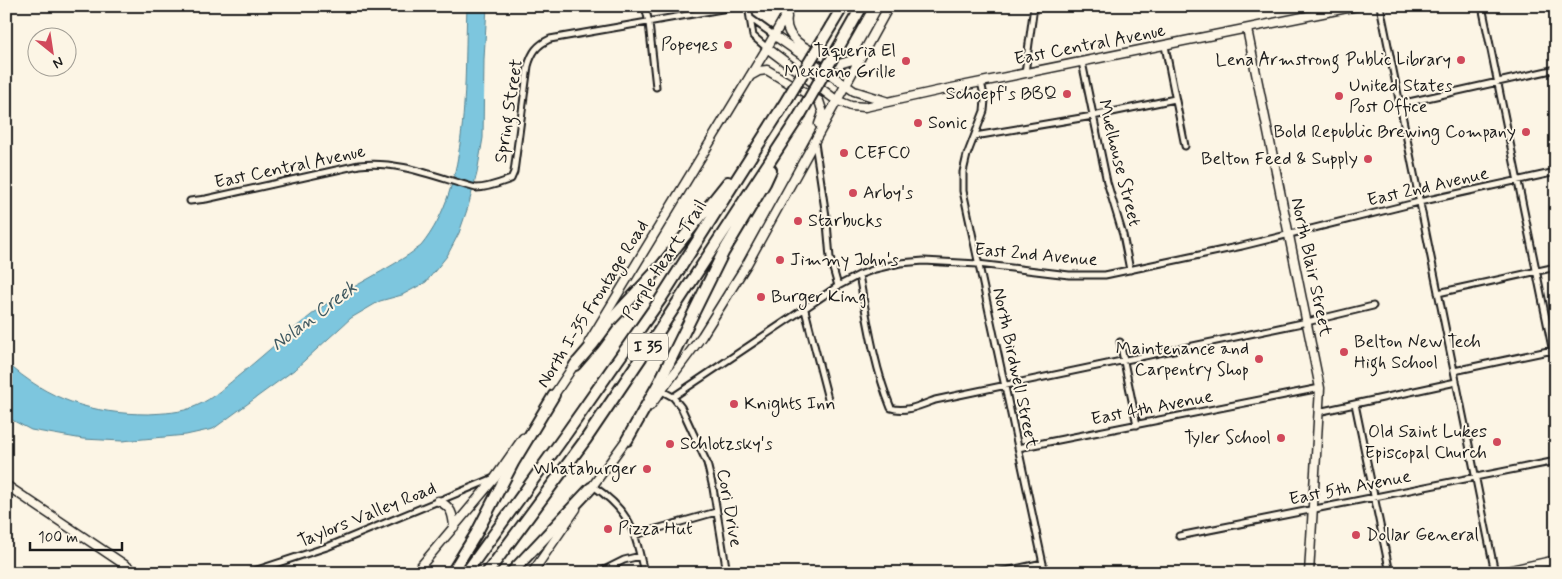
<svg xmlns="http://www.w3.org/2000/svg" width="1562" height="579" font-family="Mynerve,sans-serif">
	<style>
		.water { fill: #7dc6de; stroke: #568290 }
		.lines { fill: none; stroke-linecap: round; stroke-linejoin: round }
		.street-casing { stroke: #1c1c1c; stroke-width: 9 }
		.secondary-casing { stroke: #1c1c1c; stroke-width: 11 }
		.highway-casing { stroke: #1c1c1c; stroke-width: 14 }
		.street { stroke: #fcf5e5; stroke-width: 5 }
		.secondary { stroke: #fcf5e5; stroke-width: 8 }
		.highway { stroke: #fcf5e5; stroke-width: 10 }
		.rail-casing { stroke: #1c1c1c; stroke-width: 4 }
		.rail { stroke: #fcf5e5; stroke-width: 2; stroke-dasharray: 5.5; stroke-linecap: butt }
		.highway-bridge-casing { stroke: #1c1c1c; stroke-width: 14; stroke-linecap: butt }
		.highway-bridge { stroke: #fcf5e5; stroke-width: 10 }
		.poi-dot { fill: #d1495b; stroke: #fcf5e5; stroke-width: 2 }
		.labels { text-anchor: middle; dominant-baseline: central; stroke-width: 4; stroke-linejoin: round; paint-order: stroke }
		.shield { fill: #fcf5e5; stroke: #5f5d58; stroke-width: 1 }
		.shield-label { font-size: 16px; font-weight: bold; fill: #1c1c1c }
		.poi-label { font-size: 18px; fill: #1c1c1c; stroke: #fcf5e5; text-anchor: start }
		.street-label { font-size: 18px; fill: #1c1c1c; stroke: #fcf5e5 }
		.water-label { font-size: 19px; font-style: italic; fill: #3e5860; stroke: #fcf5e5 }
	</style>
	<rect width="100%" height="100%" fill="#fcf5e5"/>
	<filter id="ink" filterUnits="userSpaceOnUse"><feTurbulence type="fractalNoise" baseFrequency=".02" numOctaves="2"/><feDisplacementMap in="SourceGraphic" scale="10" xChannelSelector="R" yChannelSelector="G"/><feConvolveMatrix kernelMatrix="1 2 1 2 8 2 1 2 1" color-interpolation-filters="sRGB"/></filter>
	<g filter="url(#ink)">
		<path class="water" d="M467,6H487L484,59L483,138L477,173L468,207L459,233L447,256L426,282L402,295L380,301L351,318L294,370L213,429L186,435L122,441L83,439L31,430L12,420L6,408V362C48,400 92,414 148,414C164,413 181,413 196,406C213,399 228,384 242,373C266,353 290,331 315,312C348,287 388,271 421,246C471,185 464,82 467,6Z"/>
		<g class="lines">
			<g class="street-casing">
				<path id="street" d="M645,6L649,23L656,87
					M748,6L753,36L767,48
					M1380,6L1495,573
					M1482,6L1556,367
					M750,18L775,36
					M1165,46L1185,146
					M1082,62L1107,182L1123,235L1130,270
					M1025,73L1034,6
					M981,82L985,100L984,111L967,155L963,172V191L1045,573
					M1400,104L1556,69
					M975,136L1093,116L1175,99
					M815,143L827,223L830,258L838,286
					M190,201L206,199L359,165C399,160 438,178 476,188C488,188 500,183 511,179L514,172L528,66C532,52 537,45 550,39L739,6
					M859,275C867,318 874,367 891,408C905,413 922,405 935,400L1307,322L1373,306
					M1438,293L1556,267
					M805,310L828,399
					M1120,342L1137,425
					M1454,371L1553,350
					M662,391L673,397L681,407L707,463L713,488L727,573
					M673,397L838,286L859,275L875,269L900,263L924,261L978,264L1069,275H1105L1242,246L1419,202L1556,172
					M1355,404L1390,573
					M1318,412L1456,382
					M1018,448L1320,388
					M593,486C630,511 635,531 644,573
					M635,535L716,512
					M1179,536L1556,461
					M248,573L327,547L494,478
					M598,573L624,560L640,556
					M996,573L1043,563"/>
			</g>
			<g class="secondary-casing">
				<path id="secondary" d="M787,17C782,44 820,54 839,64L860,58
					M1247,29L1320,388L1309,573
					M775,36L854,91L886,101
					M767,48L836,100L851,106L865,107L937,91L1357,6
					M750,76L759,71L767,70L819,101L823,113L819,124
					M589,342L767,48L791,6
					M552,398L576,362
					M650,406L702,336L747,264L889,6
					M6,485L137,573
					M589,491L629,436
					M438,501C451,506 453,514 454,527
					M415,573L495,478L523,438
					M532,573L576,509
					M1497,573L1556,560"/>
			</g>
			<g class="highway-casing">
				<path id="highway" d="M831,26L843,6
					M845,36L862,6
					M575,365L593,344L610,321L661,266L728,182
					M627,440L659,383L723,253L765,183L771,170
					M452,573L476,534L513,463L554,395
					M466,573L566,434L660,300L783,106
					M487,573L586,439L659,331L800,115
					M511,573L591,488"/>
			</g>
			<use href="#street" class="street"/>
			<use href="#secondary" class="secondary"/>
			<use href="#highway" class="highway"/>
			<g class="rail-casing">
				<path id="rail" d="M109,573L114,572"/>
			</g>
			<use href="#rail" class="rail"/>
			<g class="highway-bridge-casing">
				<path id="highway-bridge" d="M783,106L831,26
					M800,115L845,36"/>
			</g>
			<use href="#highway-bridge" class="highway-bridge"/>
		</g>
	</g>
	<g class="poi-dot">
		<circle cx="728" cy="45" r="5"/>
		<circle cx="1461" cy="60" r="5"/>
		<circle cx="906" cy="61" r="5"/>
		<circle cx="1067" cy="94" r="5"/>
		<circle cx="1339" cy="96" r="5"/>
		<circle cx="918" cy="123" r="5"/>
		<circle cx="1526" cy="132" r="5"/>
		<circle cx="844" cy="153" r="5"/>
		<circle cx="1368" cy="159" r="5"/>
		<circle cx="853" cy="193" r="5"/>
		<circle cx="798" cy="221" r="5"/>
		<circle cx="780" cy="260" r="5"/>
		<circle cx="761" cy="297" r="5"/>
		<circle cx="1344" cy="352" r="5"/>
		<circle cx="1259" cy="359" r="5"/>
		<circle cx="734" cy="404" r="5"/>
		<circle cx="1281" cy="438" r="5"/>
		<circle cx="1497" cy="442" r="5"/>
		<circle cx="670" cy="444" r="5"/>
		<circle cx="647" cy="469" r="5"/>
		<circle cx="608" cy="529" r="5"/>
		<circle cx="1356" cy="535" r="5"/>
	</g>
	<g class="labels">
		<rect class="shield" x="628" y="333.5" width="40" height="27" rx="4"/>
		<g class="shield-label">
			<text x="648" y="347">I 35</text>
		</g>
		<g class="poi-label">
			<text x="718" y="45" text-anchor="end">Popeyes</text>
			<text x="896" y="51" text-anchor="end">Taqueria El<tspan x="896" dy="21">Mexicano Grille</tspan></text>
			<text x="1451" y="60" text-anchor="end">Lena Armstrong Public Library</text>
			<text x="1349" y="86">United States<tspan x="1349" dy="21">Post Office</tspan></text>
			<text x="1057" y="94" text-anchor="end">Schoepf's BBQ</text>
			<text x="928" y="123">Sonic</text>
			<text x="1516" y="132" text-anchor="end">Bold Republic Brewing Company</text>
			<text x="854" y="153">CEFCO</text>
			<text x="1358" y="159" text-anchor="end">Belton Feed &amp; Supply</text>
			<text x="863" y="193">Arby's</text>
			<text x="808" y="221">Starbucks</text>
			<text x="790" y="260">Jimmy John's</text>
			<text x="771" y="297">Burger King</text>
			<text x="1354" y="342">Belton New Tech<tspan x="1354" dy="21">High School</tspan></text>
			<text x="1249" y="349" text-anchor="end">Maintenance and<tspan x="1249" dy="21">Carpentry Shop</tspan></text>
			<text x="744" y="404">Knights Inn</text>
			<text x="1487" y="432" text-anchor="end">Old Saint Lukes<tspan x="1487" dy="21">Episcopal Church</tspan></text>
			<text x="1271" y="438" text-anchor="end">Tyler School</text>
			<text x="680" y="444">Schlotzsky's</text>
			<text x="637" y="469" text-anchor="end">Whataburger</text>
			<text x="618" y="529">Pizza Hut</text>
			<text x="1366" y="535">Dollar General</text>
		</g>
		<g class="street-label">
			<text transform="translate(1090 45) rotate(-11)">East Central Avenue</text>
			<text transform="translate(509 111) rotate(-81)">Spring Street</text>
			<text transform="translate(1119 163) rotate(76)">Muelhouse Street</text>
			<text transform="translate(290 167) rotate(-12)">East Central Avenue</text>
			<text transform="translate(1428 187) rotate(-13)">East 2nd Avenue</text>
			<text transform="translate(1036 255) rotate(5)">East 2nd Avenue</text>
			<text transform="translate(665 260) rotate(-57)">Purple Heart Trail</text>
			<text transform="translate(1311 267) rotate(78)">North Blair Street</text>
			<text transform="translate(593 304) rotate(-58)">North I-35 Frontage Road</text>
			<text transform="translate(1015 368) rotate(78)">North Birdwell Street</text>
			<text transform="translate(1152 408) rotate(-11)">East 4th Avenue</text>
			<text transform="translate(1350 488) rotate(-11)">East 5th Avenue</text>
			<text transform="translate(729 508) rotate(80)">Cori Drive</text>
			<text transform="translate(367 515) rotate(-22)">Taylors Valley Road</text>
		</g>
		<g class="water-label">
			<text transform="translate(314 316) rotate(-37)">Nolan Creek</text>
		</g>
	</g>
	<rect width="1562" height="579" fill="none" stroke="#fcf5e5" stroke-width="25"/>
	<rect x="12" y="12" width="1537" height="554" fill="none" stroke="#1c1c1c" stroke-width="2" filter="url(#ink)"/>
	<g transform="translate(52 52) rotate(150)"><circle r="24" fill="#fcf5e5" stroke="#a29e95"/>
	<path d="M0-4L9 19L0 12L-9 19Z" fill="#d1495b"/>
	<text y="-8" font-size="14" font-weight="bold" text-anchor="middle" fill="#1c1c1c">N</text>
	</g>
	<path d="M30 542v8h92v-8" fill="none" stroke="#1c1c1c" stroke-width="2.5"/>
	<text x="38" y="542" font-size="15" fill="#1c1c1c" stroke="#fcf5e5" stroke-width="4" paint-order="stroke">100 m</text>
</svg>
